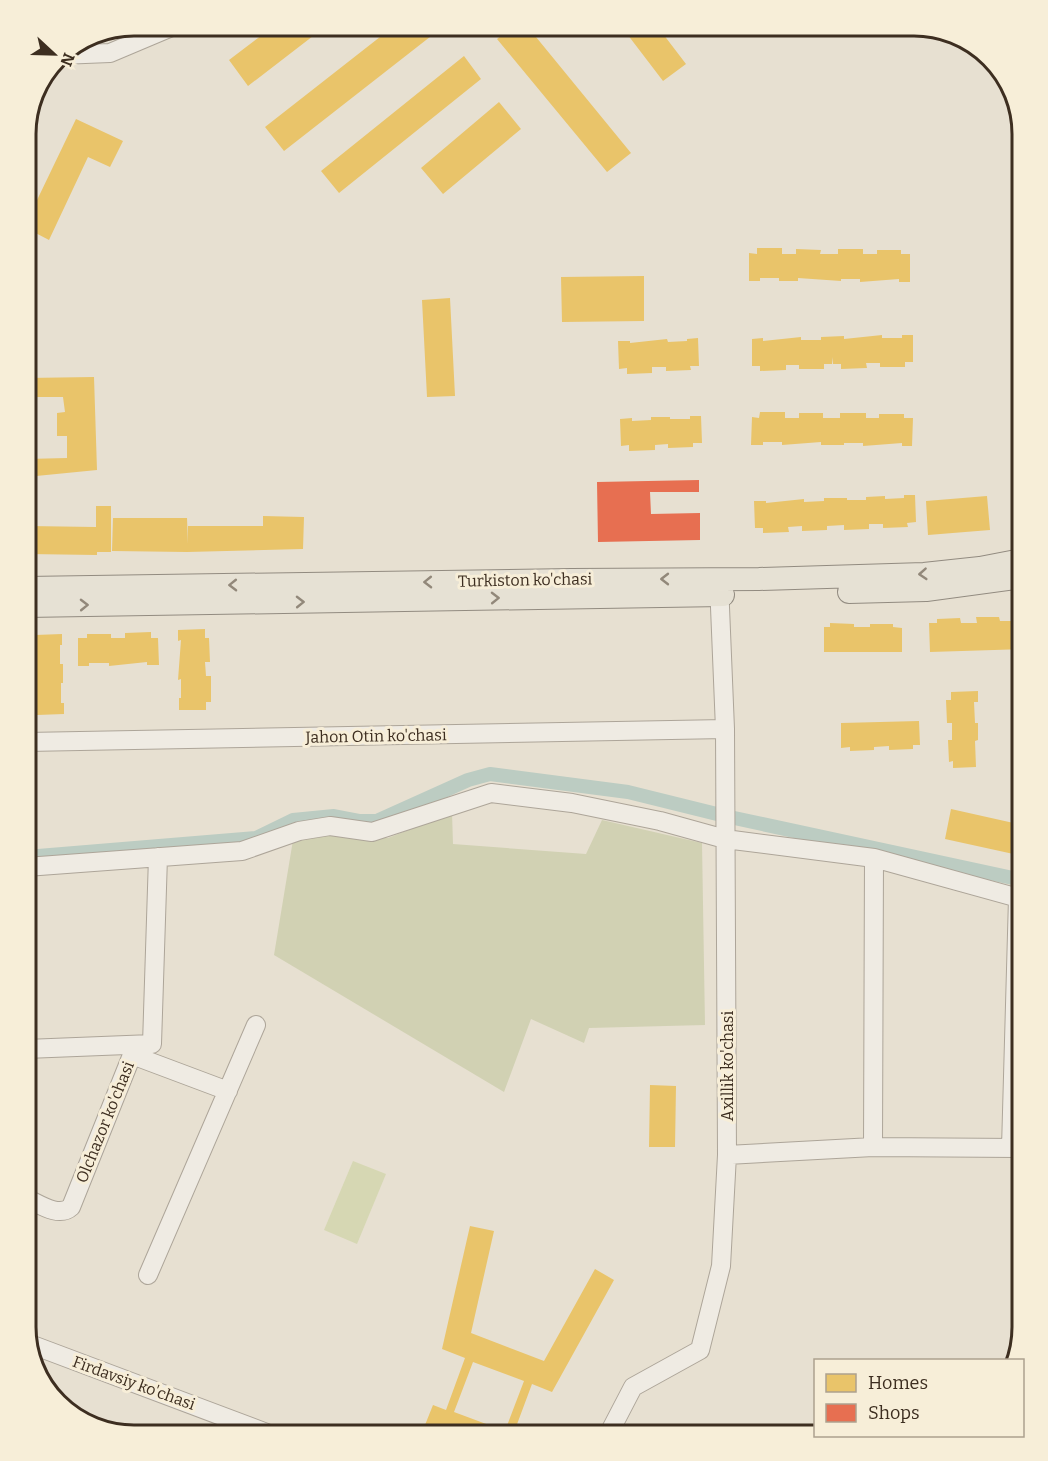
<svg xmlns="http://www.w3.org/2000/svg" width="1048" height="1461" font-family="Bitter,serif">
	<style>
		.green { fill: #d6d7b3 }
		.cemetery { fill: #d1d1b3 }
		.homes { fill: #e9c46a; fill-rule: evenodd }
		.shops { fill: #e76f51 }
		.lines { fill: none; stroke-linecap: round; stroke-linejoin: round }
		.canal { stroke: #bcccc2; stroke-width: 14 }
		.minor-casing { stroke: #ada599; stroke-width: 20 }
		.major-casing { stroke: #928b80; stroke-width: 24 }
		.minor { stroke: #efebe3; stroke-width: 18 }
		.major { stroke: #e6e1d4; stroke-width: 22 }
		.oneway { stroke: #92887a }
		.labels { text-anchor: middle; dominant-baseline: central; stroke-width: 6; stroke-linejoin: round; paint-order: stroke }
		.street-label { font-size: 16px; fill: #3d2e20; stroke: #f7eed8 }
		.rim { fill: none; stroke: #3d2e20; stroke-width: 3 }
	</style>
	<rect width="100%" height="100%" fill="#e7e0d1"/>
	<path class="green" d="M353,1161L386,1174L357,1244L324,1230Z"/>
	<path class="cemetery" d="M452,813L453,844L586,854L602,820L702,843L705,1025L589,1028L584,1043L531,1019L504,1092L274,955L293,840L335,832L388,838Z"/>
	<path class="homes" d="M274,26H326L248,86L229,60Z
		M394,26H429L435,33L284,151L265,127Z
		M513,26H527L631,153L607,172L497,39Z
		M621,26H657L686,64L663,81Z
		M464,56L481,79L339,193L321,171Z
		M499,102L521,129L443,194L421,168Z
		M76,119L123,141L110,167L88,157L49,240L26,228V223Z
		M757,248H782V254H796V249L821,250L820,254H838V249H863V254H877V250H901V254H910V282H899V279L860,282V279H841V281L798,278V281H779V278H760V281H749V253L757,254Z
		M644,276V321L562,322L561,277Z
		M450,298L455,396L427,397L422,300Z
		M882,335V338H902V335H913V362H905V367H880V363H866L867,368L841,369V364H833L832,357V364H824V369H799V365H786V370L760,371V366H752V339L763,338V341L801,337V340H821V337L844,336V339Z
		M698,338L699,366H690L691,370L666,371V367H652V373L627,374V368L619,369L618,341H630V343L667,339L668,342L687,341V339Z
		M94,377L97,470L26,477V459L67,458V436H57V413L65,412L63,397H26V378Z
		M760,412H785V418H799V413H823V418H840V413H866V418H879V414H904V418H913L912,446H902V443L863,446V443H844V445H821V442L782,445V442H763V445H751L752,417L759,418Z
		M690,416H701L702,443H693V447L668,448V444L655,445V450L629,451V445L621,446L620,419L632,418V421L651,420V417H670V419H690Z
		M904,495H915L916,522L907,523L908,527L883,528V524H869V529L844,530V525L827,526V530L802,531V526L788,527L789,532L763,533V528H755L754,501H766V503L804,499V502L824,501V498H847V500H866V497L885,496V499L904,498Z
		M987,496L990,530L928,535L926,501Z
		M96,506H111V552H97V555L27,554L28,526L96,527Z
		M263,516L304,517L303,549L187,552L112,551L113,518H187L188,544V526H263Z
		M1013,615H1022V649L930,652L929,623H937V619L960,618L961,623H977L976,617H999L1000,621H1014Z
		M830,623L854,624V627H870V624H893V627L902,628V652H824V627H830Z
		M205,629V638H209L210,662H205L206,676H211V702H206V710H179V698H181V679L178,680L181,640L178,641V630Z
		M151,632V638H158L159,665H147V662L109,666V663H89V666H78V638H87V634H111V638H125V633Z
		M62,634V645H60V664H63V683H61V703H64V714L37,715V706H32V682H36L35,668H30V643L35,642V635Z
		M1013,676H1022V767H1015V757H1018V726H1014V708H1018V688H1013Z
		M978,691V702H974L975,723H978V740L975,741L976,767L953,768V761L949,762L948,740H952V723H947L946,700H951V692Z
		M919,721L920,745H913V749L889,750V746L874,747V750L850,751V747L841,748V723Z
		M951,809L1022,825V856L945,839Z
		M650,1085L676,1086L675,1147H649Z
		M470,1226L494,1231L471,1333L544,1361L595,1269L614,1280L552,1392L532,1384L513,1435H438L423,1430L433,1405L446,1410L465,1358L442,1349ZM473,1362L524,1381L505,1431L454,1412Z"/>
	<path class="shops" d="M699,480V492H650L651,514L700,513V540L598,542L597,482Z"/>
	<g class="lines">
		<path class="canal" d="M26,857L256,838L293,820L334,816L360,821H377L468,780L490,774L628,792L725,816L1022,880"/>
		<g class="minor-casing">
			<path id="minor" d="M60,55L110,53L174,26
				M26,742L725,729
				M26,867L242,851L299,831L330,826L372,832L491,793L572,803L660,821L725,839L874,858L1022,899
				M26,1049L152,1044L158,857
				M132,1055L228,1091
				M873,1147L874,858
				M1011,1148L1018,898
				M727,1155L873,1147L1022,1148
				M26,1198C39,1204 59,1218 71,1207L136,1045
				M148,1275L256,1025
				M30,1344L272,1435
				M608,1435L633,1387L700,1350L721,1266L727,1155L725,729L719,583"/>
		</g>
		<g class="major-casing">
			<path id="major" d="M26,588L571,580L759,579L924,574L980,568L1022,560
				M849,592L926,590L1022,577
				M26,606L723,595"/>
		</g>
		<use href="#minor" class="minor"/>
		<use href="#major" class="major"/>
	</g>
	<defs><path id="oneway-chevron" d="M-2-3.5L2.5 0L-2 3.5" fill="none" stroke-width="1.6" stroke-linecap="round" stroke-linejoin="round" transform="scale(1.5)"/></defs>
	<g class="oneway">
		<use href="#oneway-chevron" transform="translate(923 574) rotate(176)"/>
		<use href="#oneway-chevron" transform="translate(665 579) rotate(180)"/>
		<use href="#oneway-chevron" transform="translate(428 582) rotate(179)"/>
		<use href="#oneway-chevron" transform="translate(233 585) rotate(179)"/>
		<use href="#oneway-chevron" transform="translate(495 598) rotate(-1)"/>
		<use href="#oneway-chevron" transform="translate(300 602) rotate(-1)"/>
		<use href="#oneway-chevron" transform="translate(84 605) rotate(-1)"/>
	</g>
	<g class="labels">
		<g class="street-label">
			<text transform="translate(525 580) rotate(-1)">Turkiston ko'chasi</text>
			<text transform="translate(376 736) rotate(-1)">Jahon Otin ko'chasi</text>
			<text transform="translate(727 1066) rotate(-90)">Axillik ko'chasi</text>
			<text transform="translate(105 1122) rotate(-68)">Olchazor ko'chasi</text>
			<text transform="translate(134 1383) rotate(20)">Firdavsiy ko'chasi</text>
		</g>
	</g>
	<path d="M0 0H1048V1461H0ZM134 36H914A98 98 0 0 1 1012 134V1327A98 98 0 0 1 914 1425H134A98 98 0 0 1 36 1327V134A98 98 0 0 1 134 36Z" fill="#f7eed8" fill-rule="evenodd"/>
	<path class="rim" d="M134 36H914A98 98 0 0 1 1012 134V1327A98 98 0 0 1 914 1425H134A98 98 0 0 1 36 1327V134A98 98 0 0 1 134 36Z"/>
	<rect x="814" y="1359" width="210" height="78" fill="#f7eed8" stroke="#ada18e" stroke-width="1.5"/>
	<rect x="826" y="1374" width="30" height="18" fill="#e9c46a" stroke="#ada18e" stroke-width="1.5"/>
	<text x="868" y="1389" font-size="18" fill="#3d2e20">Homes</text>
	<rect x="826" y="1404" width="30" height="18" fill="#e76f51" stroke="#ada18e" stroke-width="1.5"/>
	<text x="868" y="1419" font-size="18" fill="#3d2e20">Shops</text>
	<g transform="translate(54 54) rotate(112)" stroke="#f7eed8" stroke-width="4.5" paint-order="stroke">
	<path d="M0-4.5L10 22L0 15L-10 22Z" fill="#3d2e20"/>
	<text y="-9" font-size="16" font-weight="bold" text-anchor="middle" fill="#3d2e20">N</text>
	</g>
</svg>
